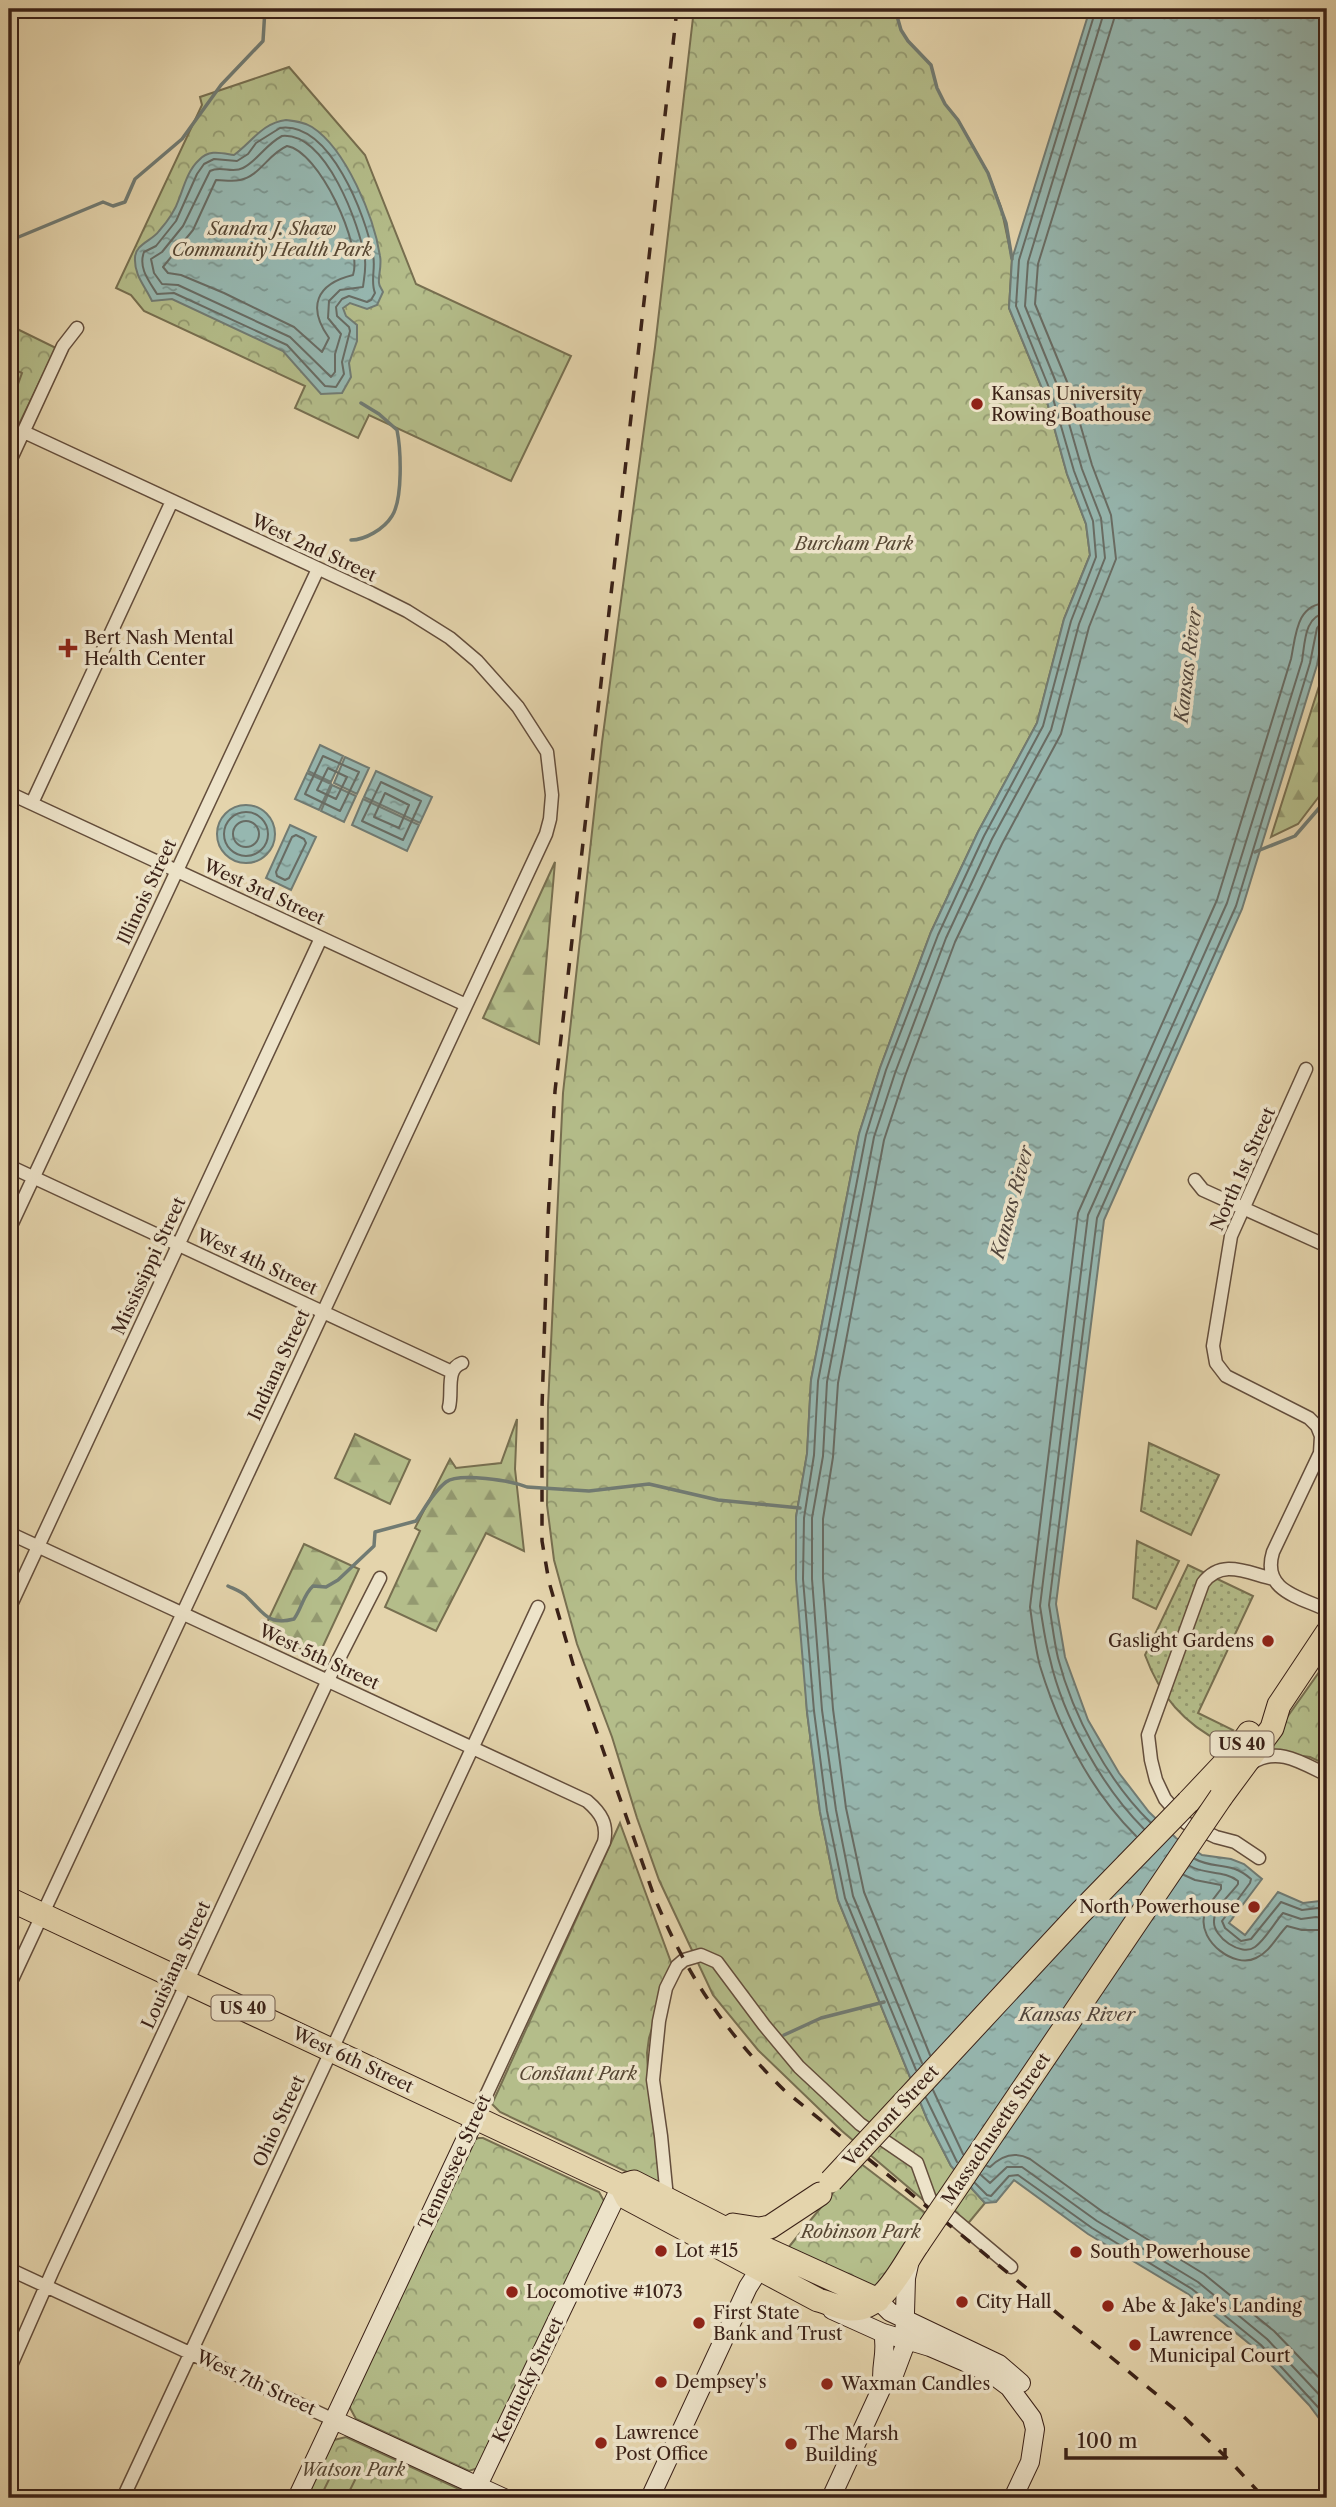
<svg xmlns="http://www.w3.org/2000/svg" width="1336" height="2507" font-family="'Libre Caslon Text',serif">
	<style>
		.grass { fill: url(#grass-dots); stroke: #776f50; stroke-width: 2 }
		.forest { fill: url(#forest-firs); stroke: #776f50; stroke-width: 2 }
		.park { fill: url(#park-crowns); stroke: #776f50; stroke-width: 2 }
		.pitch { fill: #b4bd8a; stroke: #776f50; stroke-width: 2 }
		.water { fill: url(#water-ripples); stroke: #717b73; stroke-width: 2 }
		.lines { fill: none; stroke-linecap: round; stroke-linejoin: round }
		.shore { stroke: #686c64; stroke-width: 2 }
		.stream { stroke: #717b73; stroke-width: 3.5 }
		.street-casing { stroke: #644e3c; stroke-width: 15 }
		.secondary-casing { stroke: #3a2117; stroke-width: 20 }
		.highway-casing { stroke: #3a2117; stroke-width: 25 }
		.street { stroke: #ede3c9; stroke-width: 12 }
		.secondary { stroke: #ede3c9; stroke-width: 18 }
		.highway { stroke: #e4d4ac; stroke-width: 23 }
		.rail { stroke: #3a2117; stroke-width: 3.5; stroke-dasharray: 12 12; stroke-linecap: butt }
		.highway-bridge-casing { stroke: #3a2117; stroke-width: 25; stroke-linecap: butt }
		.highway-bridge { stroke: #e4d4ac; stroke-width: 23 }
		.poi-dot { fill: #8f2418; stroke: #ede3c9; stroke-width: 2.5 }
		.labels { text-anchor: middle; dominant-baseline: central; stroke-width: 7; stroke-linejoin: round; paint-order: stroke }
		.shield { fill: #ede3c9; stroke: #705b4c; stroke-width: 2 }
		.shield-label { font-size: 16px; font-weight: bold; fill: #3a2117 }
		.park-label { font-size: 18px; font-style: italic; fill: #584834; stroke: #ede3c9 }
		.poi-label { font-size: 18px; fill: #3a2117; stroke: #ede3c9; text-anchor: start }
		.street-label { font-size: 18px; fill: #3a2117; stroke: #ede3c9 }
		.water-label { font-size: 19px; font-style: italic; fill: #51463d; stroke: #ede3c9 }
	</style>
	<defs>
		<pattern id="grass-dots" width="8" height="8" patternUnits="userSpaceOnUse" patternTransform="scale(1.75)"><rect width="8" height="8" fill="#b4bd8a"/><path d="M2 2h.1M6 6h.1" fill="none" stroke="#939970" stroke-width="1.8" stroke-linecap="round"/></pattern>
		<pattern id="forest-firs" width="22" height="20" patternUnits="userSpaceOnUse" patternTransform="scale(1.75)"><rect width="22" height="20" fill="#b4bd8a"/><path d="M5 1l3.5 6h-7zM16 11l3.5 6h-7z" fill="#939970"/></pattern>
		<pattern id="park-crowns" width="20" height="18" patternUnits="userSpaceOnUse" patternTransform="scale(1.75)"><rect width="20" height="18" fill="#b4bd8a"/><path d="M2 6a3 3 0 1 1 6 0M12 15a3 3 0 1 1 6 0" fill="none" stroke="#939970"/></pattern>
		<pattern id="water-ripples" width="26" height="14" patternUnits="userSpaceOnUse" patternTransform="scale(1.75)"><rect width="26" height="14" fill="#96b7b0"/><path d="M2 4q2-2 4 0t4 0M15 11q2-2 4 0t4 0" fill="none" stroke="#7b948e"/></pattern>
	</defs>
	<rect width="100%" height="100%" fill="#e4d4ac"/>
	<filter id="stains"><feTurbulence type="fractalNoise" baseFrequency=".00286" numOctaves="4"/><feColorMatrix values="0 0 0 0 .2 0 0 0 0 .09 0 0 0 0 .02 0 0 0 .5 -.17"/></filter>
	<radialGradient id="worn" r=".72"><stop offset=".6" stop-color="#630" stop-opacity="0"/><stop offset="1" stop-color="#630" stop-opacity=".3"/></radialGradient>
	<path class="grass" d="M1149,1443L1219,1475L1191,1535L1141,1511Z
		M1137,1541L1179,1561L1156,1609L1133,1598Z
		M1188,1565L1253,1596L1198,1713L1233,1730L1223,1743C1184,1724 1160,1696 1145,1655Z"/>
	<path class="forest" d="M1327,661V786L1298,824L1271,837Z
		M555,862L539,1044L483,1018Z
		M517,1419L515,1469L524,1551L486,1533L436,1631L385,1607L420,1531L415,1528L450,1459L456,1468L501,1463Z
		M355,1434L410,1460L390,1504L335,1478Z
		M304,1544L359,1569L318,1657L263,1631Z"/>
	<path class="park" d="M694,9H895L901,30L908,41L931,65L937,88L945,104L958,120L988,173L1001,207L1012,259L1009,308L1046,398L1067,474L1086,524L1090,555L1064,619L1037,723L978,832L931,932L880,1068L859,1134L811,1380L807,1454L796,1517L807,1712L820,1812L838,1900L927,2119L951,2166L985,2203L961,2232L842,2131L758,2050L713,1995L659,1880L637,1818L612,1737L577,1644L554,1560L547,1505L548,1406L563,1093L602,742L655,347Z
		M289,67L365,155L416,284L571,356L511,481L369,415L358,438L295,408L305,386L144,311L131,295L116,288L202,105L200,97Z
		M9,325L56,348L9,445Z
		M1327,1661V1765L1310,1757L1267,1751L1266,1747Z
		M620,1823L672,1965L649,2038L647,2053L649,2093L660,2176L659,2187L500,2112L492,2104Z
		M478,2138H483L599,2192L604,2201L478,2468L469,2471L356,2419L349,2406L474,2140Z
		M860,2163L928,2215L878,2289L788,2248L831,2195Z
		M346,2437L459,2489L465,2492V2498H306L332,2443L334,2440Z"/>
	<path class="pitch" d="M9,367L22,373L9,409Z
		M335,2467L356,2478L346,2498H320Z"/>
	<path class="water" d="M1090,9H1327V613L1317,665L1242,909L1104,1220L1056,1604L1065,1657L1088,1720L1119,1773L1149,1812L1176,1838L1202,1855L1231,1859L1244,1864L1262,1879L1229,1923L1245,1935L1278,1892L1303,1903L1320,1901L1327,1905V2429L1309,2405L1257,2350L1188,2294L1088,2234L1014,2180L996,2202L985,2203L951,2166L927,2119L838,1900L820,1812L807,1712L796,1579V1517L807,1454L811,1380L859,1134L880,1068L931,932L978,832L1037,723L1064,619L1090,555L1086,524L1067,474L1046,398L1009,308L1012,259Z
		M286,120C295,121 304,122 312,127C346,149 374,217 380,256C382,266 378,276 379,283C379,286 382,289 383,292L377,305L367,309L350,303L343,308L346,316L357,325V341L349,363L351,377L342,393L321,394L283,351L172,299L152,301C145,286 134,275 135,258C135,244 152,241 159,231C167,222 175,211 179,199C184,186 188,170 199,160C209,149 221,153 234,155C252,142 262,123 286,120Z
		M320,745L343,756L331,782L308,771Z
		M345,757L369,768L357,794L334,783Z
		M376,771L432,797L420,823L364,797Z
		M307,773L331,784L319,810L295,799Z
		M332,785L356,796L344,822L321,811Z
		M363,799L419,825L407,851L352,825Z
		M217 834a29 29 0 1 1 58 0a29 29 0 1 1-58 0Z
		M290,825L316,837L291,890L266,878Z"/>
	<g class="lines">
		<path class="shore" d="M280,128C330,121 366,216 373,255C376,268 370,281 375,293L371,300L367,302L349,296L342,299L336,307L337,316L349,327L350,331L342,362L344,374L336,387L325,386L287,345L174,293L157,294C149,281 138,268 144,252L156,246L176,221L197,174L204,164L214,159L237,161L248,154L256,143Z
			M282,136C326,132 360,225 365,260C366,270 364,278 363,287L340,290L329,301L328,318L341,334L335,354V372L331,377L290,337L178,285L162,284L154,273L151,259L162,252L183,226L210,171C221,165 232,174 243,168C258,160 265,145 282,136Z
			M287,146C319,151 363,246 353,275C316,284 307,307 329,338L322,352L294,327L224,293L181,275L168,273L163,267L193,230L216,180C224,180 232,182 240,180C260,176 268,154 287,146Z
			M323,756L359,772L340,811L305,794Z
			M328,768L347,777L336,799L317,790Z
			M381,782L421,801L403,840L362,821Z
			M385,793L409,805L399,828L374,817Z
			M224 834a22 22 0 1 1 44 0a22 22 0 1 1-44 0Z
			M233 834a13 13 0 1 1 26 0a13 13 0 1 1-26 0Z
			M296,835L304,839L306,843L289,878L285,880L277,876L276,872L292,837Z
			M1150,1822C1108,1781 1073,1716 1058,1658C1054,1641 1052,1622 1049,1605L1097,1218L1236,906L1310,663L1317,628L1321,623L1327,622
			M1144,1829C1102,1787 1063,1717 1050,1659C1045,1642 1043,1624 1040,1606L1088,1215L1227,903L1302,661C1305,643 1304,615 1327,613
			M1136,1836C1090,1790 1059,1728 1040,1666C1035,1648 1033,1627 1030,1607L1078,1213L1217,900L1291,659C1296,635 1296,604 1327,603
			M1195,1859C1215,1870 1229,1860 1251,1879L1250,1883L1222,1921L1225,1928L1241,1941L1251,1939L1281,1902L1302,1910L1318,1908L1327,1911
			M1190,1866C1205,1875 1224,1870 1238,1881V1884C1231,1894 1214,1908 1214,1921C1213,1937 1241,1957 1255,1947C1266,1939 1274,1923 1283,1913L1301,1919L1316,1917L1327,1919
			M1184,1875L1195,1880L1221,1885V1889C1215,1897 1206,1906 1204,1917C1199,1941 1234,1969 1256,1958C1270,1952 1277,1936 1287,1926L1302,1930H1327
			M930,2055L864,1892L846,1808L833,1709L823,1578V1519L833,1457L838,1383L884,1140L905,1076L955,942L1002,844L1061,734L1089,627L1116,559L1111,515L1092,465L1070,389L1035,304L1038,264L1114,19L1115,9
			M922,2063L853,1896L836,1810L822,1710L812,1579V1518L823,1456L827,1382L874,1137L895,1073L946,938L992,839L1051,730L1079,624L1105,558L1101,518L1082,469L1060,392L1025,306L1028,262L1105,9
			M916,2070L845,1898L827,1811L814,1711L803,1579L804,1518L814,1455L818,1381L866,1135L886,1070L938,935L984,836L1043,726L1071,621L1096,557L1093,521L1074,471L1052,395L1016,306L1019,260L1096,9
			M933,2090L963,2154
			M926,2098L957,2162
			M987,2166L990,2167C1002,2155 1015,2151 1030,2159L1103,2212L1204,2274L1274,2331L1327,2386
			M981,2175L990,2183L1007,2167H1022L1097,2221L1198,2282L1267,2339L1327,2403
			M975,2183L987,2195L991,2196L1009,2176L1018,2175L1092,2228L1192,2289L1261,2345L1327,2417"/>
		<path class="stream" d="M895,9L901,30L908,41L931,65L937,88L945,104L958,120L988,173L1006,223L1012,259
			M9,241L103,202L113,206L125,202L135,179L182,139L221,85L263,41L265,9
			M351,540C365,540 384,529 392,516C403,499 401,450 397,430L379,414L361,403
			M1255,852L1295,836L1327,799
			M228,1586C234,1589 243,1592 247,1597C264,1613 268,1626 294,1619C302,1608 303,1595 313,1586L326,1587L338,1580L374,1546L375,1532L416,1521C425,1508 433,1492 446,1482C459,1472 512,1481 527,1487L589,1491L649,1484L718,1500L800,1508
			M784,2035L821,2018L884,2002"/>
		<g class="street-casing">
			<path id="street" d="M9,463L63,346L77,328
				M9,793L466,1005
				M32,803L172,501
				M1306,1069L1231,1236L1213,1346L1216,1363L1226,1376L1309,1418L1317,1426L1321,1436L1320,1453L1273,1552C1261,1591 1300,1597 1327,1610
				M9,1166L452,1372
				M1195,1180L1203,1190L1327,1246
				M9,1230L318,569
				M449,1407C453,1392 445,1369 462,1363
				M9,1533L587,1801C601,1813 608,1824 604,1842L476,2117
				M9,1609L321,938
				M1252,1763C1278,1746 1302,1763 1327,1775
				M1259,1858L1235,1842L1216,1837L1186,1823L1165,1799L1156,1780L1151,1760L1148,1735L1203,1583C1222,1558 1247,1573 1274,1579
				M9,1986L546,834L550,819L552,795L547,752L518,707L477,661L450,638L407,611L371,593L24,432
				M667,2198L661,2136L653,2080L659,2021L666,1988L677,1966L684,1960L701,1955L717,1962L764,2025L799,2067L860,2124L917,2163L930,2199L1011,2267
				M9,2269L334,2420
				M9,2370L53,2270L328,1680L380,1578
				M123,2498L538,1607"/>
		</g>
		<g class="secondary-casing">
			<path id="secondary" d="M878,2300L890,2312L999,2364L1021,2383
				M832,2310L883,2333L930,2347L965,2362L993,2375L1009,2387L1032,2418L1035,2429L1030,2462L1013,2498
				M883,2385L892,2380L904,2348L906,2278L910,2260
				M334,2420L504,2498
				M297,2498L476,2117
				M472,2498L621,2186
				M650,2498L748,2287L759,2270
				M831,2498L883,2385C879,2368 888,2353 883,2333"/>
		</g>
		<g class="highway-casing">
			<path id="highway" d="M1221,1797L1272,1728L1279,1705L1327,1633
				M1188,1802L1238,1749L1249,1733
				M9,1899L621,2186L627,2198L818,2300C829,2303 839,2308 850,2309C883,2311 902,2267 918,2244
				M621,2186L634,2182L755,2244L878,2300
				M733,2225L759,2229L770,2227L820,2194"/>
		</g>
		<use href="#street" class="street"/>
		<use href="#secondary" class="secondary"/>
		<use href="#highway" class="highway"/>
		<path class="rail" d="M677,9L555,1091L548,1219L542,1407V1541L549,1582L573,1664L654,1896C686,1974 724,2031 784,2090L1183,2416L1231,2462L1264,2498"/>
		<g class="highway-bridge-casing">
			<path id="highway-bridge" d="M831,2181L1080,1913L1188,1802
				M918,2244L1221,1797"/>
		</g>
		<use href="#highway-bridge" class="highway-bridge"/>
	</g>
	<g class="poi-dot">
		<circle cx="977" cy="404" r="7"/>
		<path d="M64.5 637.5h7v7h7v7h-7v7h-7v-7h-7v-7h7z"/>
		<circle cx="1268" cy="1641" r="7"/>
		<circle cx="1254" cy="1907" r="7"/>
		<circle cx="661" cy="2251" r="7"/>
		<circle cx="1076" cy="2252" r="7"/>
		<circle cx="512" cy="2292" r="7"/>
		<circle cx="962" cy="2302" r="7"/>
		<circle cx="1108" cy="2306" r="7"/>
		<circle cx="699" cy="2323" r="7"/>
		<circle cx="1135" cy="2345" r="7"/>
		<circle cx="661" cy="2382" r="7"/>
		<circle cx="827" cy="2384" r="7"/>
		<circle cx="601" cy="2443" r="7"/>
		<circle cx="791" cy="2444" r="7"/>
	</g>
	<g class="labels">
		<g class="shield">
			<rect x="1210.5" y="1731.5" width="63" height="25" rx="5"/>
			<rect x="211.5" y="1995.5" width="63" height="25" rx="5"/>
		</g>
		<g class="shield-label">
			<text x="1242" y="1744">US 40</text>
			<text x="243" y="2008">US 40</text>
		</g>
		<g class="park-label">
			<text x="272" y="229">Sandra J. Shaw<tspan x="272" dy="21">Community Health Park</tspan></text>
			<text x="854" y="544">Burcham Park</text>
			<text x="578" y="2074">Constant Park</text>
			<text x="861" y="2232">Robinson Park</text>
			<text x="353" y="2470">Watson Park</text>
		</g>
		<g class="poi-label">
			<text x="991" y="394">Kansas University<tspan x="991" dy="21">Rowing Boathouse</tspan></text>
			<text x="84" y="638">Bert Nash Mental<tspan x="84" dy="21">Health Center</tspan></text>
			<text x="1254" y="1641" text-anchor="end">Gaslight Gardens</text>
			<text x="1240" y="1907" text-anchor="end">North Powerhouse</text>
			<text x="675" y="2251">Lot #15</text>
			<text x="1090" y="2252">South Powerhouse</text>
			<text x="526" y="2292">Locomotive #1073</text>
			<text x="976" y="2302">City Hall</text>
			<text x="1122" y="2306">Abe &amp; Jake's Landing</text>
			<text x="713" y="2313">First State<tspan x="713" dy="21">Bank and Trust</tspan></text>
			<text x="1149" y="2335">Lawrence<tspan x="1149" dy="21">Municipal Court</tspan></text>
			<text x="675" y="2382">Dempsey's</text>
			<text x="841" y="2384">Waxman Candles</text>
			<text x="615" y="2433">Lawrence<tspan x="615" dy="21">Post Office</tspan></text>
			<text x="805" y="2434">The Marsh<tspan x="805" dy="21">Building</tspan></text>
		</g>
		<g class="street-label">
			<text transform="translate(314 548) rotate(25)">West 2nd Street</text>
			<text transform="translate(147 892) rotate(-65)">Illinois Street</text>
			<text transform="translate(264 892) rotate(25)">West 3rd Street</text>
			<text transform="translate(1243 1169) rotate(-66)">North 1st Street</text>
			<text transform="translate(257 1262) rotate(25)">West 4th Street</text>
			<text transform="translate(149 1266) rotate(-65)">Mississippi Street</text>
			<text transform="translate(279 1365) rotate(-65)">Indiana Street</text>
			<text transform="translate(319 1657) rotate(25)">West 5th Street</text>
			<text transform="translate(176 1965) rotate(-65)">Louisiana Street</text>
			<text transform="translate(353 2060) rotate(25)">West 6th Street</text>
			<text transform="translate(891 2116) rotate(-47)">Vermont Street</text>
			<text transform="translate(279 2121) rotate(-65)">Ohio Street</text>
			<text transform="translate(996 2129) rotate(-56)">Massachusetts Street</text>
			<text transform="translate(455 2162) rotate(-65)">Tennessee Street</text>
			<text transform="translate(528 2380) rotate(-64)">Kentucky Street</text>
			<text transform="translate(256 2383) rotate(25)">West 7th Street</text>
		</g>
		<g class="water-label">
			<text transform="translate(1188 665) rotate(-83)">Kansas River</text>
			<text transform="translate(1012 1202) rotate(-75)">Kansas River</text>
			<text x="1077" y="2014">Kansas River</text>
		</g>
	</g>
	<rect width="1336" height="2507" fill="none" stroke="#e4d4ac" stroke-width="35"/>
	<rect x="10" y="10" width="1315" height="2486" fill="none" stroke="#3a2117" stroke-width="3.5"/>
	<rect x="18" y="18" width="1301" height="2472" fill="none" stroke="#3a2117" stroke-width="2"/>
	<path d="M1066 2448v10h159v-10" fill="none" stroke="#3a2117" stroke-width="3.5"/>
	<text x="1077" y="2448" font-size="21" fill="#3a2117" stroke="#ede3c9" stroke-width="5" paint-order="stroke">100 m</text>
	<rect width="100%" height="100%" filter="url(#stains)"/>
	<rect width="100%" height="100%" fill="url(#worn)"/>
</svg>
